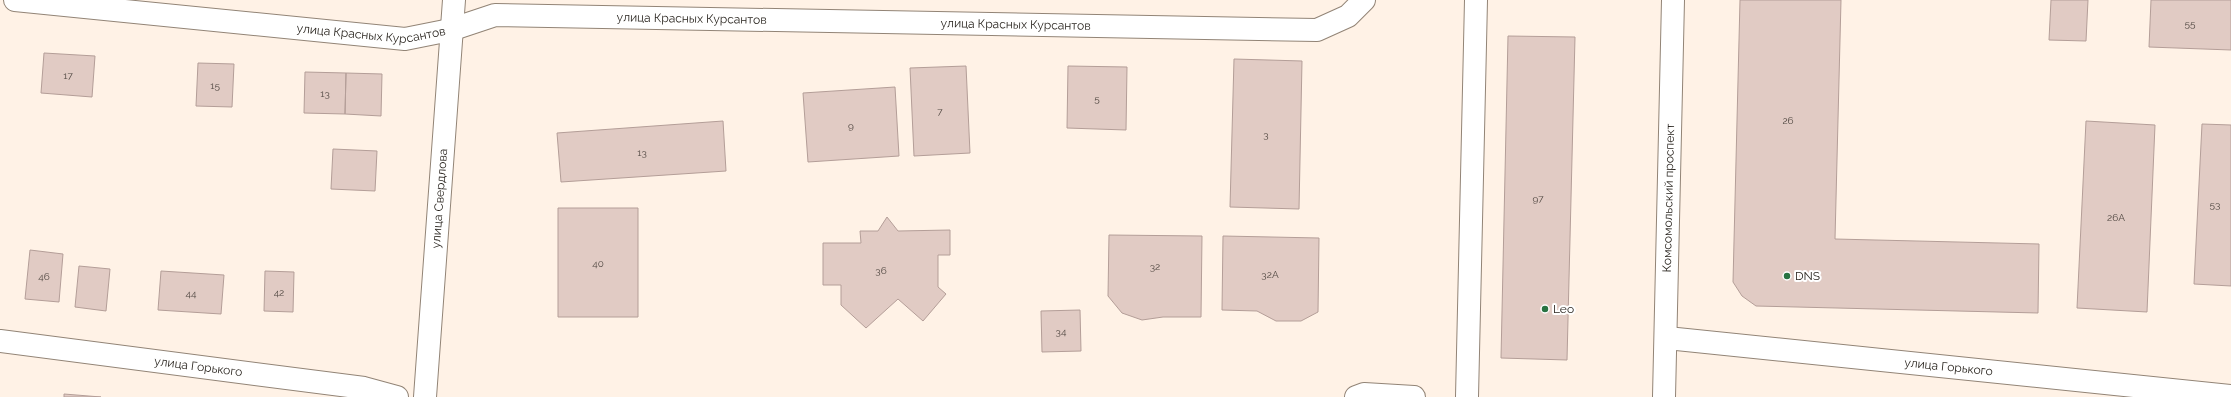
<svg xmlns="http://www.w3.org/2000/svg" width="2231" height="397" font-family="Raleway,sans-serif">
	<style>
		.building { fill: #e1cbc4; stroke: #b49e98 }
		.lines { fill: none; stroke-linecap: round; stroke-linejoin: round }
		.minor-casing { stroke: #928476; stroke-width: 24 }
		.minor { stroke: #fff; stroke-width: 22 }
		.poi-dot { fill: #277342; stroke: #fff; stroke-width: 1.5 }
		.labels { text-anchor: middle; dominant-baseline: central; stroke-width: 4; stroke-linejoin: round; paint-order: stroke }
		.number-label { font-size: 10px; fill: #534a44 }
		.street-label { font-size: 12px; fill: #241f19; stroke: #fff }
		.poi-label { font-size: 12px; fill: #241f19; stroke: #fff; text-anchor: start }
	</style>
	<rect width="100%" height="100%" fill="#fff2e6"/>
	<path class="building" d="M1740,0H1841L1835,239L2039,244L2038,313L1756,306L1742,296L1733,282Z
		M2051,0H2088L2086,41L2049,40Z
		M2151,0H2231V50L2149,47Z
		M1508,36L1575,37L1567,360L1501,358Z
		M44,53L95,56L92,97L41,93Z
		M1234,59L1302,61L1299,209L1230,207Z
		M198,63L234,64L232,107L196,106Z
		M966,66L970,153L914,156L910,68Z
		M1068,66L1127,67L1126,130L1067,128Z
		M305,72L346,73L345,114L304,113Z
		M346,73L382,74L381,116L345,114Z
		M895,87L899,156L808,162L803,93Z
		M723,121L726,171L561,182L557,133Z
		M2086,121L2155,125L2147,312L2077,308Z
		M2202,124L2231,125V286L2194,284Z
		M333,149L377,151L375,191L331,189Z
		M558,208H638V317H558Z
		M887,217L898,231L950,230V255H938V287L946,294L923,321L898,299L866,328L841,305V285H823V243H861L860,231H878Z
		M1109,235L1202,236L1201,317H1163L1142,320L1122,313L1108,296Z
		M1223,236L1319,238L1318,312L1301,321H1276L1257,311L1222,310Z
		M30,250L63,254L59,302L25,299Z
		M79,266L110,269L106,311L75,307Z
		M161,271L224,275L221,314L158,310Z
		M265,271L294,272L293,312L264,311Z
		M1080,310L1081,351L1042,352L1041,311Z
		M64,394L101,397H64Z"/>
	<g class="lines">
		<g class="minor-casing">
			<g id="minor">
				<path id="s1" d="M15,0L405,39L450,30L495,15L1317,30L1348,16L1364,0"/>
				<path id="s2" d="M1667,338L2231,396"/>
				<path id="s3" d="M0,341L364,388L397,397"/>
				<path id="s4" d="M425,397L454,0"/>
				<path d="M1356,397L1364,394L1414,397"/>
				<path d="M1467,397L1476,0"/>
				<path id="s5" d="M1664,397L1673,0"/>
			</g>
		</g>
		<use href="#minor" class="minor"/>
	</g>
	<g class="poi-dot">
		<circle cx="1787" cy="276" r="4"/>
		<circle cx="1545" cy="309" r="4"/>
	</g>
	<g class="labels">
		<g class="number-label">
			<text x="2190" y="23">55</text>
			<text x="68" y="75">17</text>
			<text x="215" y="85">15</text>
			<text x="325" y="93">13</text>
			<text x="1097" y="98">5</text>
			<text x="940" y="111">7</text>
			<text x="1788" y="120">26</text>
			<text x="851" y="125">9</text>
			<text x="1266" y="134">3</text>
			<text x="642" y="152">13</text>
			<text x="1538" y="198">97</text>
			<text x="2215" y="204">53</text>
			<text x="2116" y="217">26А</text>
			<text x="598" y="263">40</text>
			<text x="1155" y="266">32</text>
			<text x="881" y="270">36</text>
			<text x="1270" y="274">32А</text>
			<text x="44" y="276">46</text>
			<text x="279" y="292">42</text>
			<text x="191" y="293">44</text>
			<text x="1061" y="331">34</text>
		</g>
		<g class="street-label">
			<text stroke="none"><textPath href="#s1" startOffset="682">улица Красных Курсантов</textPath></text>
			<text stroke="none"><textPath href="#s1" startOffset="1006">улица Красных Курсантов</textPath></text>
			<text stroke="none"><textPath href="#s1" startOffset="358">улица Красных Курсантов</textPath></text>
			<text stroke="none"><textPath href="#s4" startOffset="199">улица Свердлова</textPath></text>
			<text stroke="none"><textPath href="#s5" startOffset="199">Комсомольский проспект</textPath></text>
			<text stroke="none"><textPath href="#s3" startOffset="200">улица Горького</textPath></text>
			<text stroke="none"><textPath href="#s2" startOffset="283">улица Горького</textPath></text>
		</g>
		<g class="poi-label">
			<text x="1795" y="276">DNS</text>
			<text x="1553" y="309">Leo</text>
		</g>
	</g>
</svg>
